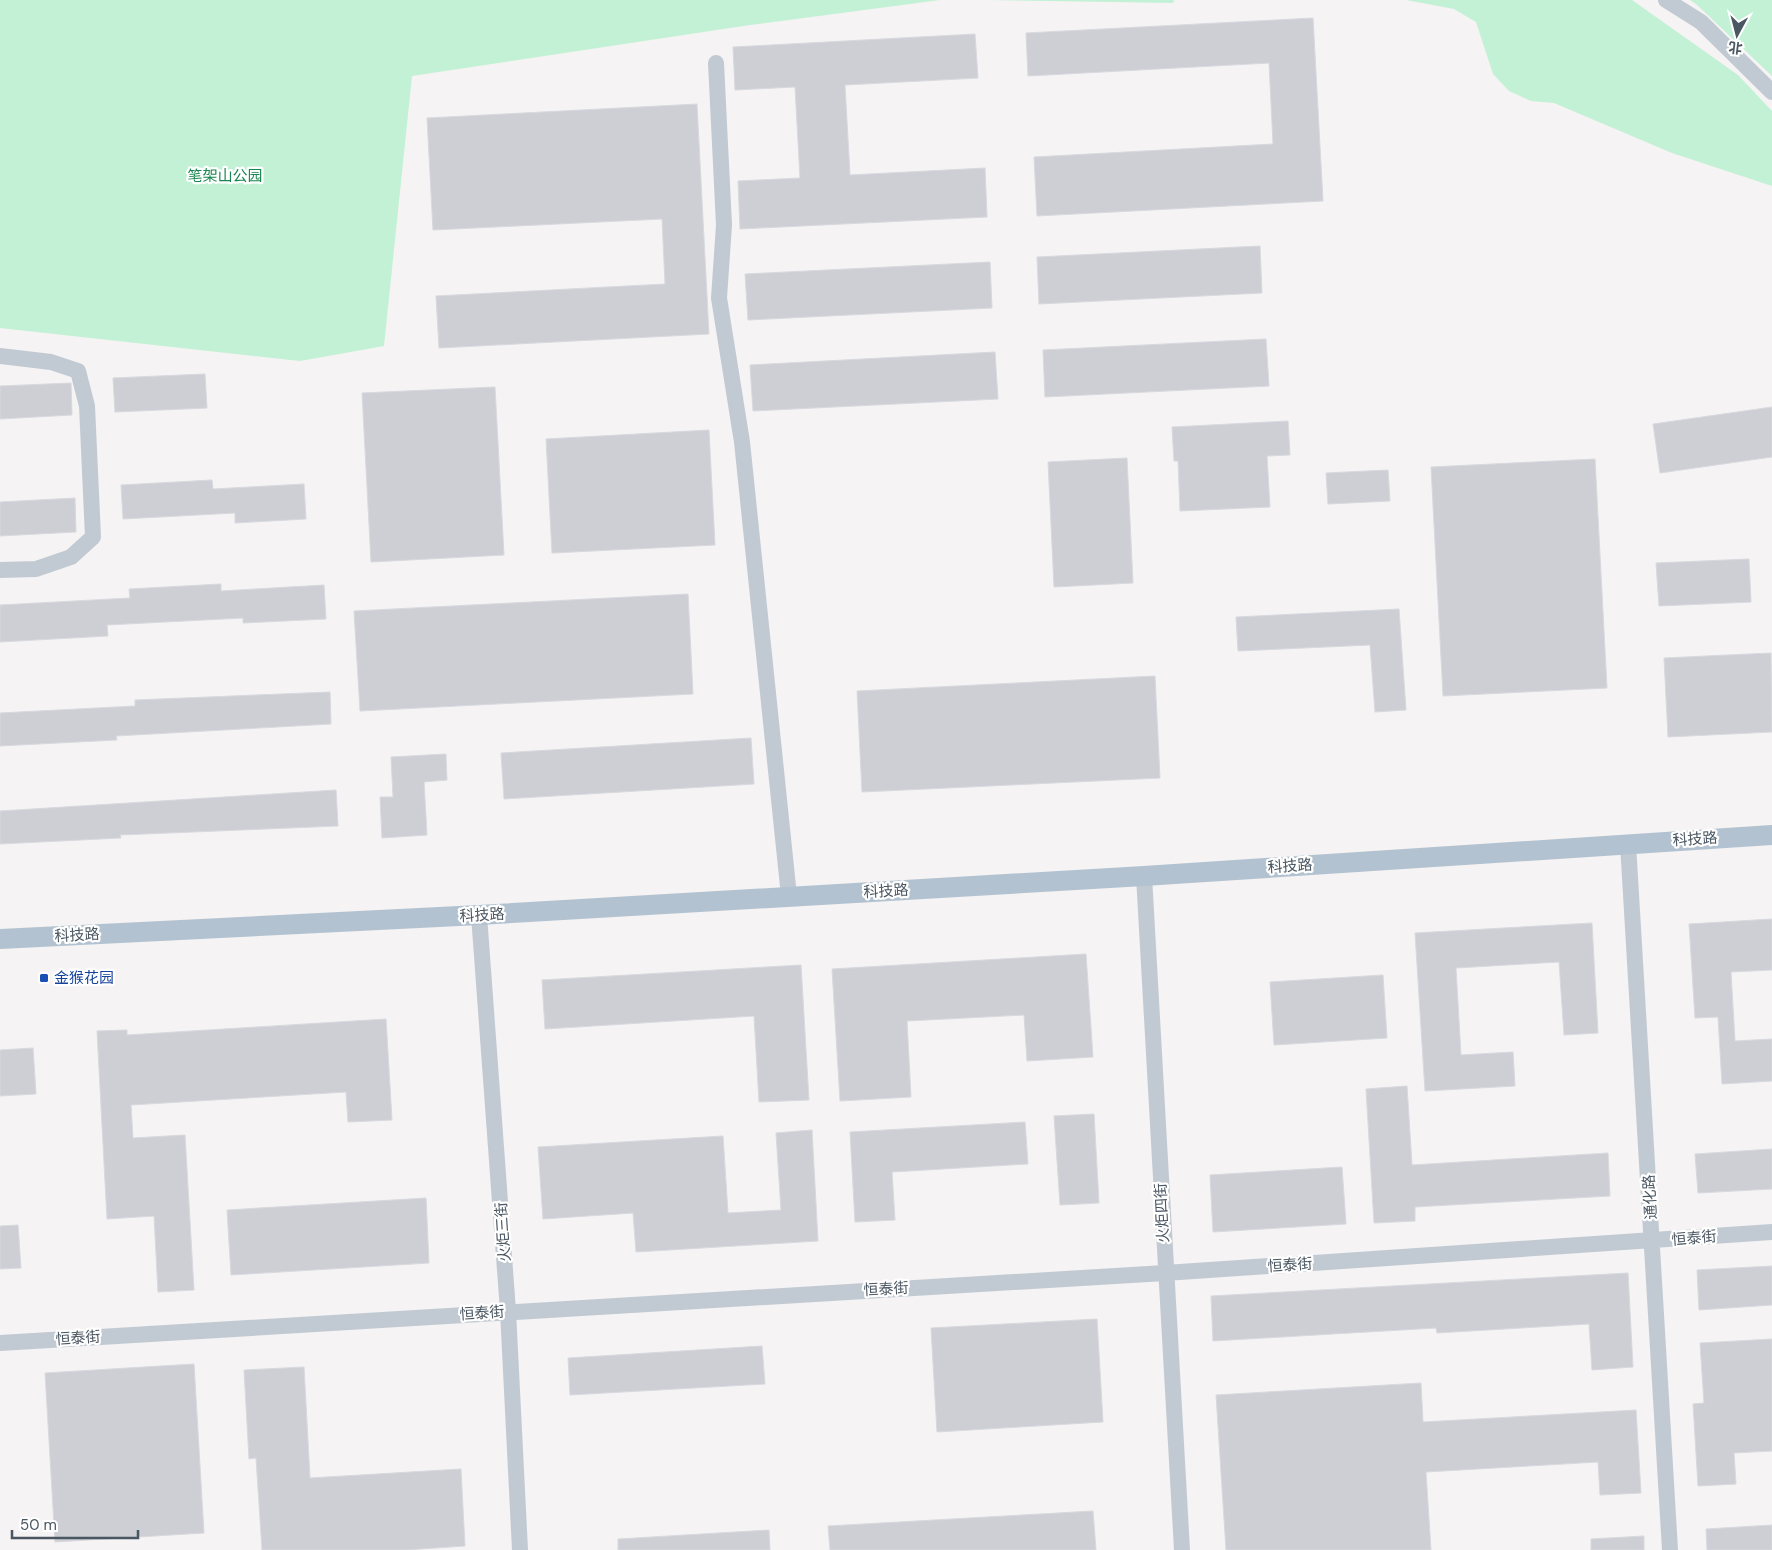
<svg xmlns="http://www.w3.org/2000/svg" width="1772" height="1550" font-family="'DM Sans','Noto Sans SC',sans-serif">
	<style>
		.green { fill: #c3f1d5 }
		.building { fill: #cdcfd5; stroke: #d7d9de }
		.lines { fill: none; stroke-linecap: round; stroke-linejoin: round }
		.minor { stroke: #c1cad2; stroke-width: 16 }
		.major { stroke: #b3c2d1; stroke-width: 20 }
		.transit-dot { fill: #1a4fb4; stroke: #fff; stroke-width: 2 }
		.labels { text-anchor: middle; dominant-baseline: central; stroke-width: 4.5; stroke-linejoin: round; paint-order: stroke }
		.park-label { font-size: 15px; fill: #17864f; stroke: #fff }
		.street-label { font-size: 15px; fill: #4a5661; stroke: #fff }
		.transit-label { font-size: 15px; fill: #164399; stroke: #fff; text-anchor: start }
	</style>
	<rect width="100%" height="100%" fill="#f5f3f3"/>
	<path class="green" d="M0,0H940L750,25L412,76L384,346L300,361L0,328Z
		M992,0H1174L1173,3Z
		M1406,0H1632L1738,75L1772,111V186L1672,153L1554,103L1531,101L1509,91L1493,74L1476,22L1454,9Z
		M1690,0H1772V76L1696,4Z"/>
	<path class="building" d="M1313,18L1323,201L1037,216L1034,157L1273,144L1269,63L1028,76L1026,33Z
		M975,34L978,78L845,85L850,175L985,168L987,217L740,229L738,181L800,178L795,87L735,90L733,47Z
		M697,104L709,334L439,348L436,296L665,284L662,219L433,230L427,118Z
		M1260,246L1262,293L1039,304L1037,257Z
		M990,262L992,308L748,320L745,274Z
		M1266,339L1269,386L1045,397L1043,350Z
		M995,352L998,399L753,411L750,365Z
		M205,374L207,408L115,412L113,378Z
		M71,383L72,415L0,419V386Z
		M495,387L504,555L371,562L362,393Z
		M1772,407V457L1660,473L1653,424Z
		M1288,421L1290,455L1267,456L1270,507L1180,511L1178,461H1174L1172,427Z
		M709,430L715,545L552,553L546,439Z
		M1127,458L1133,583L1054,587L1048,462Z
		M1595,459L1607,688L1443,696L1431,467Z
		M1388,470L1390,501L1328,504L1326,473Z
		M212,480L213,489L304,484L306,519L235,523V513L123,519L121,485Z
		M75,498L76,532L0,536V502Z
		M1749,559L1751,602L1659,606L1656,563Z
		M221,584V591L324,585L326,619L243,623V618L107,625L108,636L0,642V605L130,598L129,589Z
		M688,594L693,694L360,711L354,611Z
		M1399,609L1406,710L1375,712L1370,645L1238,651L1236,617Z
		M1771,653L1772,732L1668,737L1664,658Z
		M1155,676L1160,778L862,792L857,691Z
		M330,692L331,724L116,736L117,740L0,746V713L135,706V700Z
		M751,738L754,784L504,799L501,753Z
		M446,754L447,780L424,782L427,835L382,838L380,797H393L391,757Z
		M336,790L338,826L120,835L121,838L0,844V811Z
		M1772,919V970L1731,972L1735,1041L1772,1039V1081L1722,1084L1718,1017L1695,1018L1689,924Z
		M1592,923L1598,1033L1564,1035L1559,962L1456,968L1461,1055L1513,1052L1515,1086L1425,1091L1415,933Z
		M1086,954L1093,1057L1027,1061L1024,1015L907,1021L911,1097L840,1101L832,969Z
		M801,965L809,1100L759,1102L754,1016L545,1029L542,980Z
		M1383,975L1387,1038L1274,1045L1270,982Z
		M386,1019L392,1120L348,1122L346,1092L131,1105L133,1138L185,1135L194,1290L158,1292L154,1216L107,1219L97,1031L127,1030V1035Z
		M33,1048L36,1094L0,1096V1050Z
		M1407,1086L1412,1165L1608,1153L1610,1196L1415,1207V1221L1374,1223L1366,1089Z
		M1094,1114L1099,1203L1060,1205L1054,1116Z
		M1025,1122L1028,1164L892,1172L895,1220L855,1222L850,1132Z
		M812,1130L818,1241L636,1252L633,1213L543,1219L538,1147L723,1136L728,1213L781,1210L776,1133Z
		M1772,1149V1189L1698,1193L1695,1154Z
		M1342,1167L1346,1224L1213,1232L1210,1175Z
		M426,1198L429,1263L231,1275L227,1210Z
		M18,1225L21,1268L0,1269V1226Z
		M1772,1266V1305L1699,1310L1697,1270Z
		M1628,1273L1633,1367L1592,1370L1589,1324L1437,1333L1436,1328L1213,1341L1211,1296Z
		M1097,1319L1103,1422L937,1432L931,1328Z
		M1772,1339V1451L1734,1453L1736,1484L1698,1486L1693,1404L1704,1403L1700,1343Z
		M762,1346L765,1384L570,1395L568,1358Z
		M194,1364L204,1533L55,1542L45,1373Z
		M304,1367L310,1478L461,1469L465,1546L406,1550H262L256,1458L249,1459L244,1370Z
		M1421,1383L1423,1422L1636,1410L1641,1493L1600,1495L1598,1462L1426,1472L1431,1550H1226L1216,1395Z
		M1093,1511L1096,1550H830L828,1526Z
		M1772,1525V1550H1707L1706,1529Z
		M769,1530L770,1550H618V1539Z
		M1644,1536V1550H1591V1539Z"/>
	<g class="lines">
		<path class="minor" d="M1666,0L1701,22L1772,92
			M716,63L724,225L719,298L742,442L789,896
			M0,356L51,362L78,371L87,406L93,537L71,557L36,569L0,570
			M1628,844L1670,1550
			M1144,876L1182,1550
			M479,915L508,1311L520,1550
			M0,1343L1165,1273L1772,1232"/>
		<path class="major" d="M0,939L479,915L1144,876L1772,835"/>
	</g>
	<rect class="transit-dot" x="39" y="973" width="10" height="10" rx="2.5"/>
	<g class="labels">
		<g class="park-label">
			<text x="225" y="176">笔架山公园</text>
		</g>
		<g class="street-label">
			<text transform="translate(1695 839) rotate(-4)">科技路</text>
			<text transform="translate(1290 866) rotate(-4)">科技路</text>
			<text transform="translate(886 891) rotate(-3)">科技路</text>
			<text transform="translate(482 915) rotate(-3)">科技路</text>
			<text transform="translate(77 935) rotate(-3)">科技路</text>
			<text transform="translate(1650 1197) rotate(-93)">通化路</text>
			<text transform="translate(1162 1213) rotate(-93)">火炬四街</text>
			<text transform="translate(503 1232) rotate(-94)">火炬三街</text>
			<text transform="translate(1694 1238) rotate(-5)">恒泰街</text>
			<text transform="translate(1290 1265) rotate(-4)">恒泰街</text>
			<text transform="translate(886 1289) rotate(-3)">恒泰街</text>
			<text transform="translate(482 1313) rotate(-4)">恒泰街</text>
			<text transform="translate(78 1338) rotate(-4)">恒泰街</text>
		</g>
		<g class="transit-label">
			<text x="54" y="978">金猴花园</text>
		</g>
	</g>
	<g transform="translate(1737 35) rotate(187)" stroke="#ffffff" stroke-width="4" paint-order="stroke">
	<path d="M0-4L9 19L0 12L-9 19Z" fill="#4a5661"/>
	<text y="-8" font-size="14" font-weight="bold" text-anchor="middle" fill="#4a5661">北</text>
	</g>
	<path d="M12 1530v8h126v-8" fill="none" stroke="#4a5661" stroke-width="2.5"/>
	<text x="20" y="1530" font-size="15" fill="#4a5661" stroke="#ffffff" stroke-width="4" paint-order="stroke">50 m</text>
</svg>
